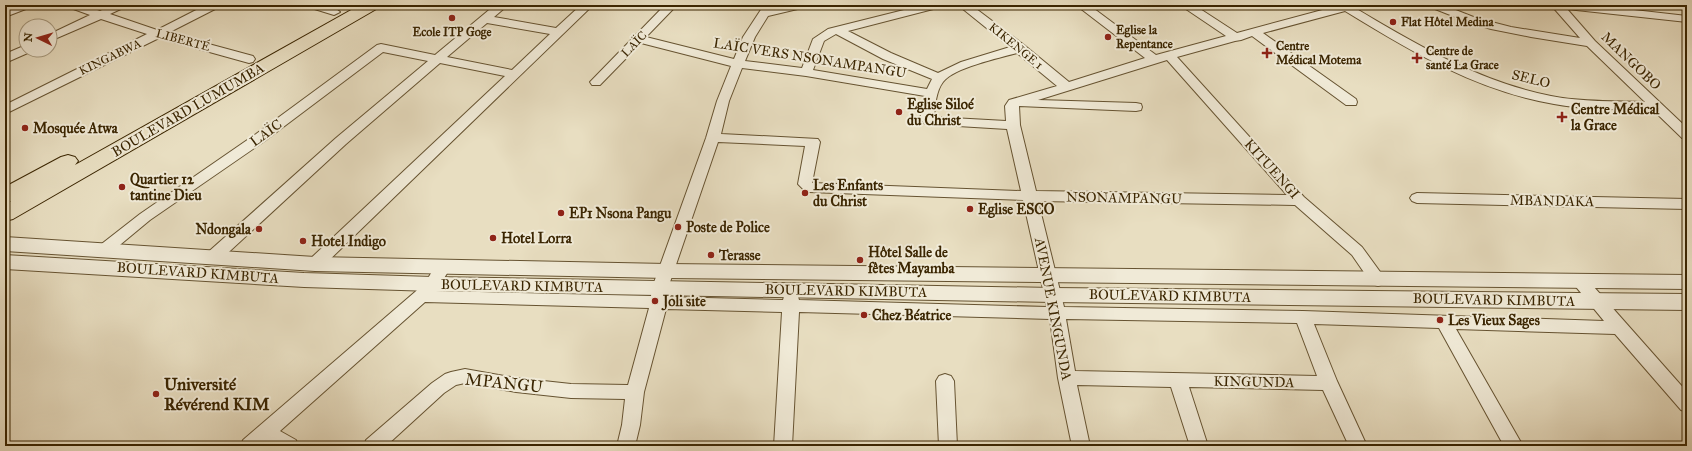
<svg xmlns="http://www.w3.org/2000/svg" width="1692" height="451" font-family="'IM FELL Great Primer',serif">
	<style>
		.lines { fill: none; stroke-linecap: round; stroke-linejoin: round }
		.minor-casing { stroke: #665331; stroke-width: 2 }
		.tertiary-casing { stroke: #665331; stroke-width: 2 }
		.trunk-casing { stroke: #3a2501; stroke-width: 2 }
		.minor { fill: #f0ead7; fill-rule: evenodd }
		.tertiary { fill: #f0ead7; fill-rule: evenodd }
		.trunk { fill: #e8dec1; fill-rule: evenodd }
		.poi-dot { fill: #8f2418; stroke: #f0ead7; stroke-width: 1.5 }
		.labels { text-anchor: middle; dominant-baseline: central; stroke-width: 4; stroke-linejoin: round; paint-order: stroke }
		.far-poi-label { font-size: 12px; font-weight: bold; fill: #3a2501; stroke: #f0ead7; text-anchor: start }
		.far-street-label { font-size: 12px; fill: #3a2501; stroke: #f0ead7 }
		.street-label { font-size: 14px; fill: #3a2501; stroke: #f0ead7 }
		.poi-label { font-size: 14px; font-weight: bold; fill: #3a2501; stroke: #f0ead7; text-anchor: start }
		.near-street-label { font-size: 17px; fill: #3a2501; stroke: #f0ead7 }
		.near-poi-label { font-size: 17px; font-weight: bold; fill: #3a2501; stroke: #f0ead7; text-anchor: start }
	</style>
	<rect width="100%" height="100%" fill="#e8dec1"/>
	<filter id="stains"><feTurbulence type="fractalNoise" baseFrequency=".005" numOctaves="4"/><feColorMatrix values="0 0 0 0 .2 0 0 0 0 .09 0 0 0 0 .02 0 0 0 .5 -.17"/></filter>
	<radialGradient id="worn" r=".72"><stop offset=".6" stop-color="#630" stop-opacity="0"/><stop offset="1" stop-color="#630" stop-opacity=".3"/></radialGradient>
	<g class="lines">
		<g class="minor-casing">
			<path id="minor" d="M17,5H33L31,7L5,17V10Z
				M66,5H83L100,11L112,5H127L125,7L110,14L157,30L206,5H221L219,7L168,33L253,56L255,59L253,62L249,63L159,38L5,114V105L147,34L101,19L50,41V34L90,15L68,7Z
				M306,5C317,5 332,4 340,12L334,15L308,7Z
				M495,5H508L494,17L556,28L581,5H593L321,268L315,269L309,268L307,264L309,260L505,76L440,63L346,144L218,262L212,263L206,262L204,258L206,254L336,138L428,61L383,52L266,140L150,220L109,254L104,255L99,254L96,250L99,246L140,214L256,134L377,45L381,44L435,55ZM487,23L550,34L512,70L447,57Z
				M665,5H677L646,37L734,59L743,37L764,5H776L773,8L788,5H808L806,7L768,16L755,37L745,61L802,68L813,39L828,29L924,5H943L941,7L848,31L891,53L938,73L961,62L1010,47L958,5H971L1024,45L1069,82L1145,58L1076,5H1089L1156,55L1226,36L1180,5H1194L1237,33L1341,5H1360L1355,8C1417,45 1480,82 1551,96C1582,102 1614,101 1645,102L1587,46L1531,37L1491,29L1468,22L1430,7L1428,5H1443L1476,18L1511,27L1580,38L1551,5H1590L1687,16V22L1567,9L1595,41L1687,128V139L1682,138L1653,110C1620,109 1587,110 1554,104C1477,91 1410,51 1345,11L1263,33L1356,99L1357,102L1356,105H1346L1252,36L1241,40L1235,41L1177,57L1304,197L1362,247L1386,280L1384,284L1378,286L1372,284L1352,255L1295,205L1038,201L1064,307L1303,311L1604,321L1572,282L1574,278L1580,276L1586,278L1687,392V412L1681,410L1615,334L1456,329L1523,446H1504L1439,328L1314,324L1337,381L1367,446H1349L1323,390L1189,387L1208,446H1190L1171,387L1077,385L1090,446H1072L1058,378L1050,319L799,312L792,446H774L782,312L666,309L644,392L640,425L635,446H617L622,425L625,399L571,398L516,392L465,383L456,385L444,393L386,446H364L366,440L432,383L445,374L451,372L465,369L516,378L571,384L628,385L649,308L425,302L280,431L296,440L298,446H274L267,442L263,446H241L243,440L415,292L427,280L437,263L443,261L449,263L451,267L436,291L651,296L652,288L706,138L717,101L731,66L641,43L600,85H592L590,82ZM836,34L883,59L932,79L927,89L813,70L824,41ZM1017,53L1057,86L1009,100L1005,106L1006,121L934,117C935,106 936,91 943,82C953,68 999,58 1017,53ZM1167,60L1287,195L1036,191L1020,125L1019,106L1136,111L1141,110L1142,107L1141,104L1136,103L1038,100ZM742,68L806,76L925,96L920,119L925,124L1007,129L1021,191L812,183L820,142L818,139L721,134L729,101ZM718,142L805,146L798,184L804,190L809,192L1023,200L1047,307L799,300L797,293L791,291L785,293L783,300L668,297V288ZM1066,319L1297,323L1317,376L1075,371Z
				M26,45V50H31L30,52L5,63V54Z
				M1417,193L1687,199V209L1417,203L1412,201L1410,198L1412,195Z
				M945,374L951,376L954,381L957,446H939L936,381L939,376Z"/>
		</g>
		<g class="tertiary-casing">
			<path id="tertiary" d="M5,237L315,257L667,264L1687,275V289L667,278L315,271L5,251Z
				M5,255L304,273L433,277L1052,288L1687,294V310L1052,302L433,291L304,287L5,269Z"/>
		</g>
		<g class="trunk-casing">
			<path id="trunk" d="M360,5H380L378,8L13,219L5,221V205L11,201L5,203V187L61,157L68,155L75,157L78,161L75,165Z"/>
		</g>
		<use href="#minor" class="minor"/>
		<use href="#tertiary" class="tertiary"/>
		<use href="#trunk" class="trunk"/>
	</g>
	<g class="poi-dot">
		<circle cx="452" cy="18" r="4"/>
		<circle cx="1393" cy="22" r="4"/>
		<circle cx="1108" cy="37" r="4"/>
		<path d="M1265 47h4v4h4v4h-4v4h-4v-4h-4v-4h4z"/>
		<path d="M1415 52h4v4h4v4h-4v4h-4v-4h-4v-4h4z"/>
		<circle cx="899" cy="112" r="4"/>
		<path d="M1560 111h4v4h4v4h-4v4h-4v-4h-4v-4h4z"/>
		<circle cx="25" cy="128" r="4"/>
		<circle cx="122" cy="187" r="4"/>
		<circle cx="805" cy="193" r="4"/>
		<circle cx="970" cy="209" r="4"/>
		<circle cx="561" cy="213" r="4"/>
		<circle cx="678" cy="227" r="4"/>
		<circle cx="259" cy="229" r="4"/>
		<circle cx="493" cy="238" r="4"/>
		<circle cx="303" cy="241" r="4"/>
		<circle cx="711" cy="255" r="4"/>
		<circle cx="860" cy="260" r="4"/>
		<circle cx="655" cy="301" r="4"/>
		<circle cx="864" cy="315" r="4"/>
		<circle cx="1440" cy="320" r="4"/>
		<circle cx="156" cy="394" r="4"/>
	</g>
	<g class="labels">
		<g class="far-poi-label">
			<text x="1401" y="22">Flat Hôtel Medina</text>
			<text x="1116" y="30">Eglise la<tspan x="1116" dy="14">Repentance</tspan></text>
			<text x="452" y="32" text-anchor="middle">Ecole ITP Goge</text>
			<text x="1276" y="46">Centre<tspan x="1276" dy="14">Médical Motema</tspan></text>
			<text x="1426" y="51">Centre de<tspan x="1426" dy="14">santé La Grace</tspan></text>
		</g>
		<g class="far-street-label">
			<text transform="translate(183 40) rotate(15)">LIBERTÉ</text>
			<text transform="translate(634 44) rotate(-46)">LAÏC</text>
			<text transform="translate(1016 46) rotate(39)">KIKENGE 1</text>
			<text transform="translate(110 57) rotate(-26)">KINGABWA</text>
		</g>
		<g class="street-label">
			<text transform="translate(810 58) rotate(9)">LAÏC VERS NSONAMPANGU</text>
			<text transform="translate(1631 61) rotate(44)">MANGOBO</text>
			<text transform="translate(1531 79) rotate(14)">SELO</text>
			<text transform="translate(188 110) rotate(-30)">BOULEVARD LUMUMBA</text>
			<text transform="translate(266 133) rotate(-36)">LAÏC</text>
			<text transform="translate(1272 169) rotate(48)">KITUENGI</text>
			<text transform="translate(1124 198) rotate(1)">NSONAMPANGU</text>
			<text transform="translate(1552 201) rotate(1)">MBANDAKA</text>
			<text transform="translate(198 273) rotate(4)">BOULEVARD KIMBUTA</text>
			<text transform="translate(522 286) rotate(1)">BOULEVARD KIMBUTA</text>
			<text transform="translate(846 291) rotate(1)">BOULEVARD KIMBUTA</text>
			<text transform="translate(1170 296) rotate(1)">BOULEVARD KIMBUTA</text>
			<text transform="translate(1494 300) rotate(1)">BOULEVARD KIMBUTA</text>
			<text transform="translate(1053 309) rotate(79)">AVENUE KINGUNDA</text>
			<text transform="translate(1254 382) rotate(1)">KINGUNDA</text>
		</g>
		<g class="poi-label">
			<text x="907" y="104">Eglise Siloé<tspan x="907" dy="16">du Christ</tspan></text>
			<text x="1571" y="109">Centre Médical<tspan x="1571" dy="16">la Grace</tspan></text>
			<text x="33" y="128">Mosquée Atwa</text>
			<text x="130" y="179">Quartier 12<tspan x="130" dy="16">tantine Dieu</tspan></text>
			<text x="813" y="185">Les Enfants<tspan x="813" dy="16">du Christ</tspan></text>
			<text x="978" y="209">Eglise ESCO</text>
			<text x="569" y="213">EP1 Nsona Pangu</text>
			<text x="686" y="227">Poste de Police</text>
			<text x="251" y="229" text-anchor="end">Ndongala</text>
			<text x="501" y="238">Hotel Lorra</text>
			<text x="311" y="241">Hotel Indigo</text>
			<text x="868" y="252">Hôtel Salle de<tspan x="868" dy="16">fêtes Mayamba</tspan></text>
			<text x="719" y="255">Terasse</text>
			<text x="663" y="301">Joli site</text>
			<text x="872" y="315">Chez Béatrice</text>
			<text x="1448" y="320">Les Vieux Sages</text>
		</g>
		<g class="near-street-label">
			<text transform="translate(504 383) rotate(6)">MPANGU</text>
		</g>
		<g class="near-poi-label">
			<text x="164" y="384">Université<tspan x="164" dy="20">Révérend KIM</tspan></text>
		</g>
	</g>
	<rect width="1692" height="451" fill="none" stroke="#e8dec1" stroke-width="20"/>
	<rect x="6" y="6" width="1680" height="439" fill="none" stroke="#3a2501" stroke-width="2"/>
	<rect x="10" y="10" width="1672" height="431" fill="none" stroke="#3a2501"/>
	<g transform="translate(38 38) rotate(275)"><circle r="19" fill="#f0ead7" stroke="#a79b81"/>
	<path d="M0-3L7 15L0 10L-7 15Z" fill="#8f2418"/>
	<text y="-6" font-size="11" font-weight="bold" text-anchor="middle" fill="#3a2501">N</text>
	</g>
	<rect width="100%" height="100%" filter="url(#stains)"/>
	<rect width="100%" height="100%" fill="url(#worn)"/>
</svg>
